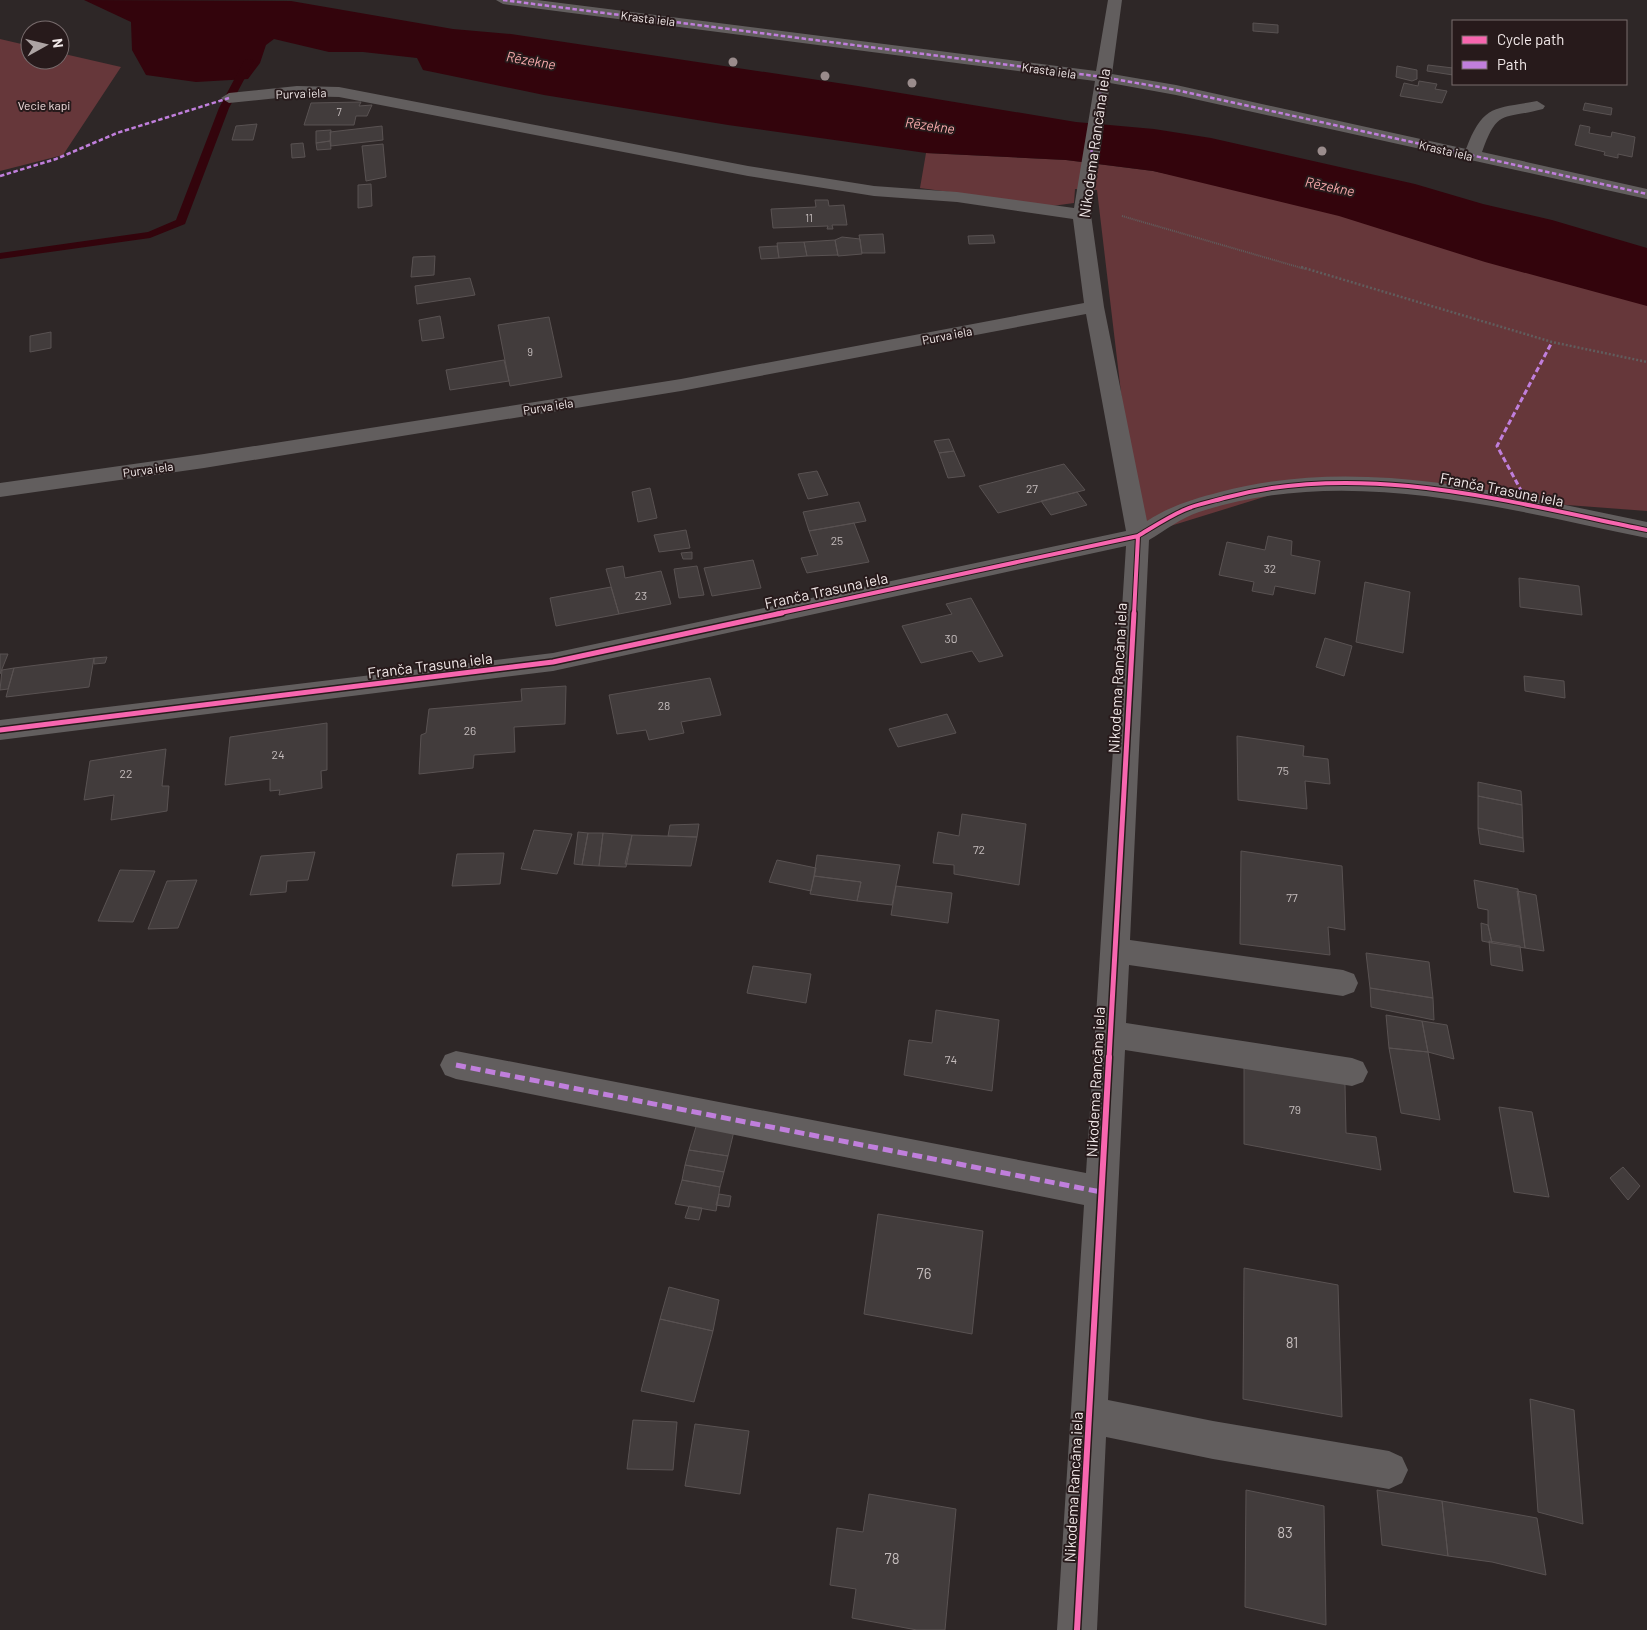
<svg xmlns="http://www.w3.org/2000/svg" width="1647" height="1630" font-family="Barlow,sans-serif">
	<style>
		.green { fill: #66373a }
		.water { fill: #33040c }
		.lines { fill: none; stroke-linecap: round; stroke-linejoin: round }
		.stream { fill: #33040c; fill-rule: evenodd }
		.building { fill: #423c3c; stroke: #595252 }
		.path-far1 { stroke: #615d5d; stroke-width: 2; stroke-dasharray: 1 1; stroke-linecap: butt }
		.path { stroke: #615d5d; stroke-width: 2.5; stroke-dasharray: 2 2; stroke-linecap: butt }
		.minor { fill: #625e5e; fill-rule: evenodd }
		.quiet-far2 { stroke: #c07fdc; stroke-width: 2.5; stroke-dasharray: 4.5 2.5; stroke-linecap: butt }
		.quiet-far1 { stroke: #c07fdc; stroke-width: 3; stroke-dasharray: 5.5 3; stroke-linecap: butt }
		.quiet { stroke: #c07fdc; stroke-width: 5; stroke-dasharray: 10 5; stroke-linecap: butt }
		.cycleway-far2-casing { stroke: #271a1b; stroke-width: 6 }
		.cycleway-far1-casing { stroke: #271a1b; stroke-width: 8 }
		.cycleway-casing { stroke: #271a1b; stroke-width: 9 }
		.cycleway-far2 { stroke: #f766af; stroke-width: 4 }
		.cycleway-far1 { stroke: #f766af; stroke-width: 5 }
		.cycleway { stroke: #f766af; stroke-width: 6 }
		.tree { fill: #9a8c8c }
		.labels { text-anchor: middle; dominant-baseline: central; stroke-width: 4; stroke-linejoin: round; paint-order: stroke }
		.far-number-label { font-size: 11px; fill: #c5bdbd }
		.far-street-label { font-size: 12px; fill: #f1e8e8; stroke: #271a1b }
		.far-park-label { font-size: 12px; fill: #f2dede; stroke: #271a1b }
		.number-label { font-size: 12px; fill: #c5bdbd }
		.far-water-label { font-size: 14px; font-style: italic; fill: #f4a8aa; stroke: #271a1b }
		.street-label { font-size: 15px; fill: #f1e8e8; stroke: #271a1b }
		.near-number-label { font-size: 15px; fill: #c5bdbd }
	</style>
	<rect width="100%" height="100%" fill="#2e2727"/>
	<path class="green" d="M0,39L30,46V60H60V53L121,67L63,155L0,171Z
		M926,153L1066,160L1153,171L1647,272V511L1303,485L1138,536L1097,190L1075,189L1074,203L1052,206L920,188Z"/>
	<path class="water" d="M84,0L291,1L453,29L511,34L858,86L1076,122L1154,129L1211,138L1415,184L1483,204L1552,220L1647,248V306L1485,262L1339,216L1153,171L1066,160L926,153L728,125L544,95L423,70L417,58L363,52H329L274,39L266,45L260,63L248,79L196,82L146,75L132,50L131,22Z"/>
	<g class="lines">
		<path class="stream" d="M249,58L254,61L229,108L185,224L150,238L0,259V253L148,232L176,220L219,108L244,61Z"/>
	</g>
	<path class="building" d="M1253,23L1278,25V33L1253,31Z
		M1428,65L1453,68V75L1427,71Z
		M1397,66L1417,70V79L1412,81L1396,77Z
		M1419,81L1437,84L1435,89L1447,91L1442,103L1400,96L1404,83L1418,86Z
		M361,102L359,106L372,105L367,116H356L354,125H304L311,103Z
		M1585,103L1612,108L1611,115L1583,110Z
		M257,124L253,140H232L236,126Z
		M1580,125L1590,127L1589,133L1611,137L1612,132L1635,137L1632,157L1618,154V158L1604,155L1605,152L1575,145Z
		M382,126L383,140L331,146L330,132Z
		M331,130L330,141L316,143V131Z
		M330,141L331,149L317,150L316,143Z
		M303,143L305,157L292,158L291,144Z
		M383,144L386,177L366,181L362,146Z
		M371,184L372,206L358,208V185Z
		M815,200H828L829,206L844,205L847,225H832L833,229H827L828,226L773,228L771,209L816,207Z
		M883,234L885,253H862L859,235Z
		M993,235L995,243L969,244L968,236Z
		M842,237L860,239L862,254L838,256L835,240Z
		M835,240L838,255L807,256L804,242Z
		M804,242L807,256L779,258L777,243Z
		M777,246L779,258L761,259L759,247Z
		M435,256L434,275L411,277L413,257Z
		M470,278L475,295L417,304L415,286Z
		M440,316L444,338L422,341L419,320Z
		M549,317L562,377L510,386L498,325Z
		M51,332V348L30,352V336Z
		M504,360L509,381L450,390L446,370Z
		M949,439L954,451L939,453L934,441Z
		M954,451L965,476L948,478L939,453Z
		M1064,464L1085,490L998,513L979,486Z
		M817,471L828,495L808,499L798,474Z
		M650,488L657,518L638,522L632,492Z
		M1077,492L1087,505L1051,515L1041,501Z
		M859,502L866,521L809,531L803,512Z
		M854,523L869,562L807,573L801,558L818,555L809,531Z
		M686,530L690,548L659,552L654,535Z
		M1268,536L1292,541L1291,555L1320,561L1315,594L1275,586L1273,595L1252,591L1254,582L1219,575L1227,542L1265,550Z
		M692,552V559H683L681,553Z
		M753,560L761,588L712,596L704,568Z
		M623,566L625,578L661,571L671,604L619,614L606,569Z
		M697,566L704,595L679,598L674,569Z
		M1519,578L1579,586L1582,615L1520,607Z
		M1365,582L1410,592L1403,653L1356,642Z
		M611,587L619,614L556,626L550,598Z
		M971,598L1003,656L979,662L972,651L921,663L902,626L952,614L946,604Z
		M1325,638L1352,646L1344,676L1316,667Z
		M0,654H8L0,674Z
		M107,657L105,663L94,664V658Z
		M94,658L89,687L6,697L14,668Z
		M14,668L8,689L0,690L2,670Z
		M1524,676L1564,681L1565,698L1525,691Z
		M710,678L721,715L681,722L684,733L649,740L646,730L617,734L609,695Z
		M566,686L565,724L514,727L515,752L474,755L473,768L419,774L421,735L426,733L429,709L522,701L521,689Z
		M947,714L956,733L898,747L889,729Z
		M327,723V770L321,771L322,788L279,795L280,790L270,791V779L225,785L230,737Z
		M1237,736L1304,746L1303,756L1328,759L1330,784L1305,781L1307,809L1238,800Z
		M166,749L162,786H169L167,811L111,820L114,795L84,800L90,761Z
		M1478,782L1521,791L1522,805L1478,796Z
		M1478,796L1522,805L1523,838L1478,828Z
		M962,814L1026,824L1019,885L954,874V865L933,863L938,832L959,836Z
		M699,824L697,837L668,836L670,825Z
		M1478,828L1523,838L1524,852L1480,844Z
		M534,830L572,834L557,874L521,869Z
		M578,832L588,833L582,865L574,864Z
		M588,833H603L599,866L582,865Z
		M603,833L632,835L626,867L599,866Z
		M632,835L697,837L691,866L625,864Z
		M1241,851L1342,866L1345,930L1328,927L1330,955L1240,944Z
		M315,852L308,880L287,881L286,892L250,895L261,856Z
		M504,853L500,884L452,886L457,854Z
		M817,855L900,865L892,905L857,901L861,882L814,876Z
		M777,860L816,868L811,891L769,882Z
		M120,870L155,871L133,922L98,921Z
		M814,876L861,882L857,901L810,894Z
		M197,880L178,928L148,929L167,881Z
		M1474,880L1518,889L1525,948L1492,943L1488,925V910L1478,908Z
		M896,886L952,893L948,923L891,915Z
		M1517,891L1536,895L1544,951L1525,948Z
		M1481,923L1488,925L1492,943L1482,941Z
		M1489,941L1520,946L1523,971L1491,965Z
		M1366,953L1429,962L1433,998L1370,988Z
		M753,966L811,974L806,1003L747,993Z
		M1370,988L1433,998L1434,1020L1371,1007Z
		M936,1010L999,1020L992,1091L904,1075L909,1040L932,1043Z
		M1386,1015L1422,1021L1428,1052L1389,1048Z
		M1422,1021L1447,1025L1454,1059L1428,1052Z
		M1389,1048L1428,1052L1440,1120L1401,1113Z
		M1244,1065L1345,1084L1346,1133L1376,1137L1381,1170L1244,1144Z
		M1499,1107L1532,1112L1549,1197L1514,1192Z
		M698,1120L735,1127L728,1156L689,1150Z
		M689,1150L728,1156L724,1172L685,1165Z
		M685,1165L724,1172L720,1187L682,1180Z
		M1623,1167L1640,1186L1628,1200L1610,1178Z
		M682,1180L720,1187L716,1211L675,1204Z
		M719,1194L731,1196L729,1207L716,1205Z
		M689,1206L702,1208L699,1220L685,1218Z
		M878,1214L983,1231L972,1334L864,1314Z
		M1244,1268L1338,1285L1342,1417L1243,1399Z
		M669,1287L719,1300L713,1331L660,1319Z
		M660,1319L713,1331L694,1402L641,1391Z
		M1530,1399L1574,1410L1583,1524L1538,1512Z
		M633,1420L677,1422L673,1470L627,1469Z
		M695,1424L749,1431L740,1494L685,1486Z
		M1246,1490L1324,1506L1326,1625L1245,1607Z
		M1377,1490L1442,1501L1448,1556L1382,1545Z
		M869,1494L956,1509L945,1630H917L852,1618L856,1589L830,1585L837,1528L863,1532Z
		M1442,1501L1537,1518L1546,1575L1492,1562L1448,1556Z"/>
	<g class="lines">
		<path class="path-far1" d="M1122,216L1305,269"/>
		<path class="path" d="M1301,267L1552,342L1647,362"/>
		<path class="minor" d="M496,0H537L1096,71L1108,0H1122L1112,74L1176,85L1466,149C1483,104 1494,109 1537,101L1545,106L1543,109C1502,120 1498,108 1482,152L1647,189V199L1176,95L1110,83L1091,215L1104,307L1147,521C1170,506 1193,499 1220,492C1361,454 1508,494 1647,522V538C1501,508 1345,464 1199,512C1181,518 1166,530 1149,540L1130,940L1343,970L1354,974L1358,983L1354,992L1343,996L1129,965L1126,1023L1352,1058L1363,1062L1368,1072L1363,1082L1352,1086L1125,1050L1108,1400L1213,1421L1389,1451L1402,1457L1408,1470L1402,1483L1389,1489L1213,1459L1106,1437L1097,1630H1057L1084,1205L456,1079L445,1075L440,1065L445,1055L456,1051L1086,1173L1126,546L553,671L0,740V720L553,653L1126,531L1086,314L681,391L204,468L0,497V483L204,454L681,379L1084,303L1073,219L957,202L874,196L748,176L339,97L297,96L229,103L221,98L229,93L297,86L339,87L748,166L874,186L957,192L1074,208L1095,81L503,4Z"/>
		<path class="quiet-far2" d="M503,0L1103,77L1176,90L1647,194
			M0,176L56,159L117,133L229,98
			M1082,215L1103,77"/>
		<path class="quiet-far1" d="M1530,507L1497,446L1552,342"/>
		<path class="quiet" d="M456,1065L1101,1192"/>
		<g class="cycleway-far2-casing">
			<path id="cycleway-far2" d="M776,614L1138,536C1153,527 1168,517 1184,510C1197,504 1211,502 1224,498C1363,460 1510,502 1647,530
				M1134,614L1138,536"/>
		</g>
		<g class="cycleway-far1-casing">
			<path id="cycleway-far1" d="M0,730L553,662L782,613
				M1109,1058L1134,613"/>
		</g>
		<g class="cycleway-casing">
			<path id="cycleway" d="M1077,1630L1109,1057"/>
		</g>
		<use href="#cycleway-far2" class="cycleway-far2"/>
		<use href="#cycleway-far1" class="cycleway-far1"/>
		<use href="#cycleway" class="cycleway"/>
	</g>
	<g class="tree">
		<circle cx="733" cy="62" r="4.5"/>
		<circle cx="825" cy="76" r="4.5"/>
		<circle cx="912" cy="83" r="4.5"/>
		<circle cx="1322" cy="151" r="4.5"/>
	</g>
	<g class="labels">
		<g class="far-number-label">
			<text x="339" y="111">7</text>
			<text x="809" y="217">11</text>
			<text x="530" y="351">9</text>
		</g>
		<g class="far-street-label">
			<text transform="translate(648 18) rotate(7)">Krasta iela</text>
			<text transform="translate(1049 70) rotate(8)">Krasta iela</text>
			<text transform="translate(301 93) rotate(-2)">Purva iela</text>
			<text transform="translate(1446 150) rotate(13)">Krasta iela</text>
			<text transform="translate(947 335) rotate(-11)">Purva iela</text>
			<text transform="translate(548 406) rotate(-9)">Purva iela</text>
			<text transform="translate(148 469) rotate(-8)">Purva iela</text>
		</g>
		<g class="far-park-label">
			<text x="44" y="105">Vecie kapi</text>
		</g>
		<g class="number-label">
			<text x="1032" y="488">27</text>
			<text x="837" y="540">25</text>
			<text x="1270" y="568">32</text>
			<text x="641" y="595">23</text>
			<text x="951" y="638">30</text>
			<text x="664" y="705">28</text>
			<text x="470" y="730">26</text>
			<text x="278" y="754">24</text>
			<text x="1283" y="770">75</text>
			<text x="126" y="773">22</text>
			<text x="979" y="849">72</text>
			<text x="1292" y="897">77</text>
			<text x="951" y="1059">74</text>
			<text x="1295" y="1109">79</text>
		</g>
		<g class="far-water-label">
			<text transform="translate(531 60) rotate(10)">Rēzekne</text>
			<text transform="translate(930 125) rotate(8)">Rēzekne</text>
			<text transform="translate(1330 186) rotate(12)">Rēzekne</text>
		</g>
		<g class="street-label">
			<text transform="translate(1094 143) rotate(-82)">Nikodema Rancāna iela</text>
			<text transform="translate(1502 489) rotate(11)">Franča Trasuna iela</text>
			<text transform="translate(826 590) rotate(-12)">Franča Trasuna iela</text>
			<text transform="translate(430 665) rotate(-7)">Franča Trasuna iela</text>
			<text transform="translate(1117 678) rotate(-87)">Nikodema Rancāna iela</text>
			<text transform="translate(1095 1082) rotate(-87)">Nikodema Rancāna iela</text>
			<text transform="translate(1073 1487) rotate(-87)">Nikodema Rancāna iela</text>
		</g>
		<g class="near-number-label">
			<text x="924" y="1273">76</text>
			<text x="1292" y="1342">81</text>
			<text x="1285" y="1532">83</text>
			<text x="892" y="1558">78</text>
		</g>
	</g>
	<rect x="1452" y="20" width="175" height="65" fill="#271a1b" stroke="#786c6d"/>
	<rect x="1462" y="36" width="25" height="8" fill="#f766af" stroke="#786c6d"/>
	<text x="1497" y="45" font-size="15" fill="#f1e8e8">Cycle path</text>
	<rect x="1462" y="61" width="25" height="8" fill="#c07fdc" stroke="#786c6d"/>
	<text x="1497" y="70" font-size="15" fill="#f1e8e8">Path</text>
	<g transform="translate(45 45) rotate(82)"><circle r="24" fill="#271a1b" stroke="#786c6d"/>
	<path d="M0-4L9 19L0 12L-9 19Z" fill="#ada4a4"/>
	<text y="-8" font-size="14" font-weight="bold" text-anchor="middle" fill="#f1e8e8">N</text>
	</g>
</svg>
